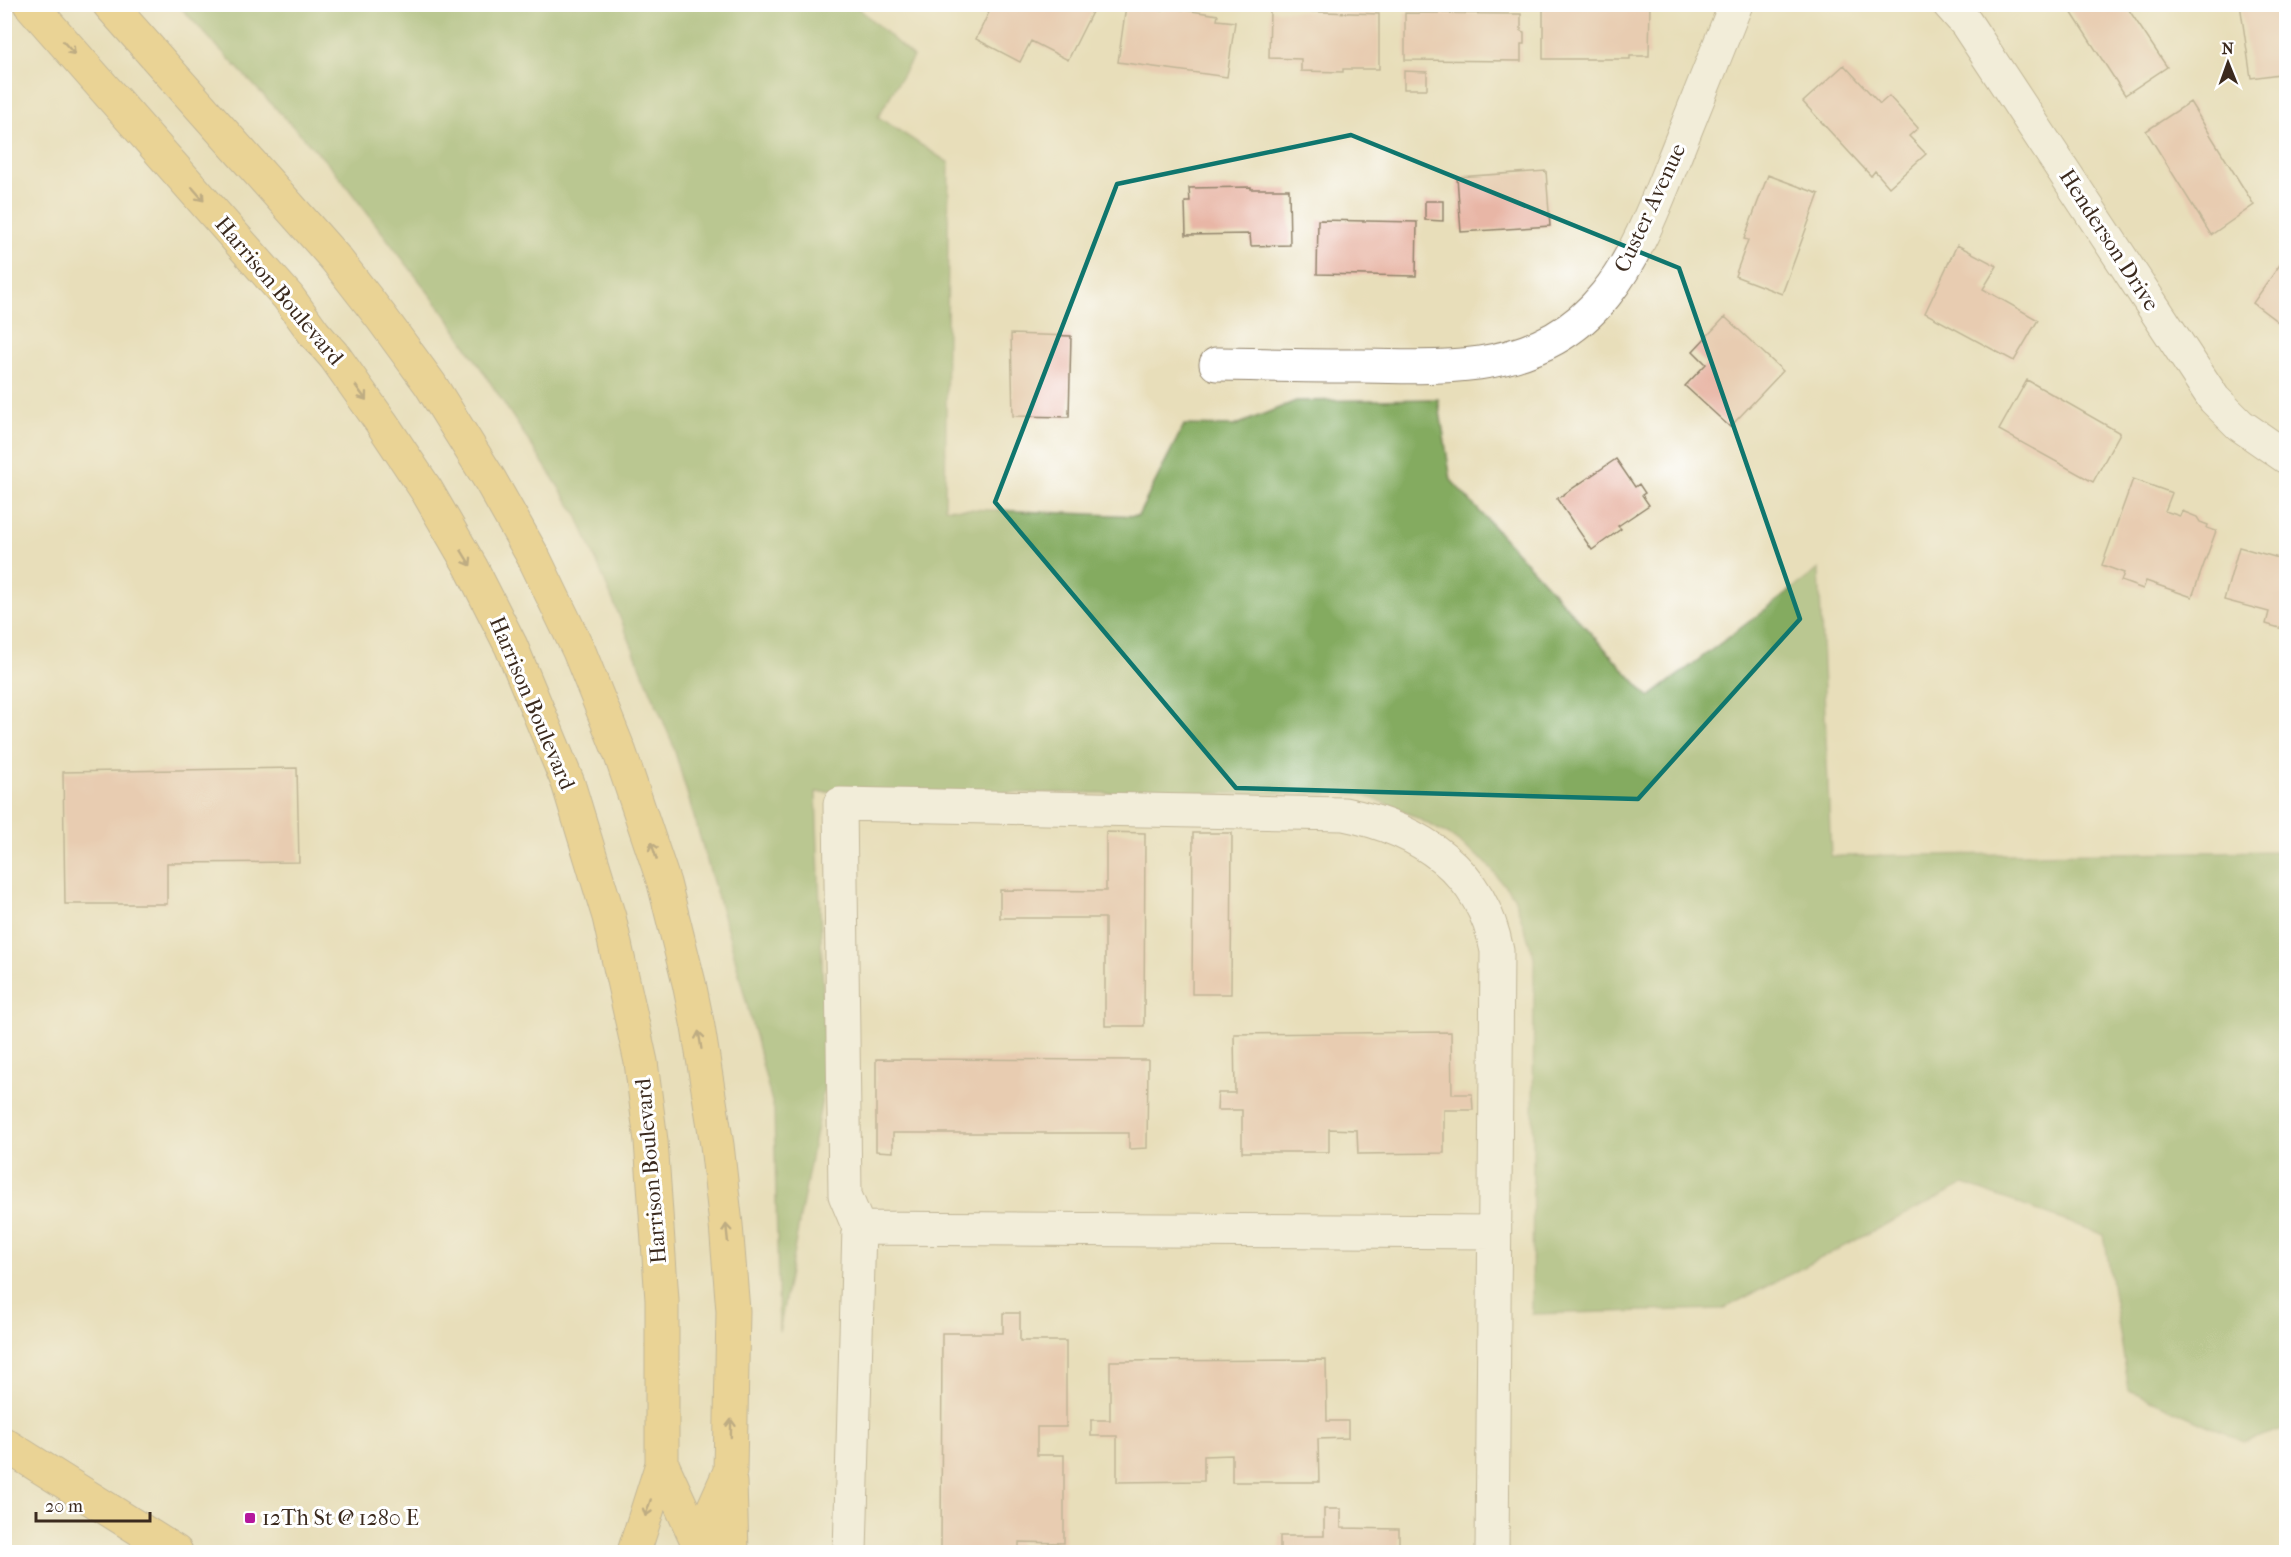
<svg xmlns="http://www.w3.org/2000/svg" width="2291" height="1557" font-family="'IM FELL French Canon',serif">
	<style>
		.forest { fill: #84ab61; stroke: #606a40; stroke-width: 1.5 }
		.building { fill: #e8b6a6 }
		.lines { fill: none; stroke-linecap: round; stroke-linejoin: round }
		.minor-casing { stroke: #92846c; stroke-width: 35 }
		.major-casing { stroke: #92846c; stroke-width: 35 }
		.minor { stroke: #fff; stroke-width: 33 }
		.major { stroke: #eec569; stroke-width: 33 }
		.oneway { stroke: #8c7040 }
		.marked { fill: none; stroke: #0f766e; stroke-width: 4.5; stroke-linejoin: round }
		.poi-dot { fill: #b5179e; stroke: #fff; stroke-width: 2 }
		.labels { text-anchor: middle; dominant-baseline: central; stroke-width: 6; stroke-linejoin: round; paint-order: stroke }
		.street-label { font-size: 22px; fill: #3b2a1e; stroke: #fff }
		.poi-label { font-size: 22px; fill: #3b2a1e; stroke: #fff; text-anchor: start }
	</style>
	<rect width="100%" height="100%" fill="#fff"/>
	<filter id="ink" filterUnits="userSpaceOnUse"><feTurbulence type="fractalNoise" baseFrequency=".0167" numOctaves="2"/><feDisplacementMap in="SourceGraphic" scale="12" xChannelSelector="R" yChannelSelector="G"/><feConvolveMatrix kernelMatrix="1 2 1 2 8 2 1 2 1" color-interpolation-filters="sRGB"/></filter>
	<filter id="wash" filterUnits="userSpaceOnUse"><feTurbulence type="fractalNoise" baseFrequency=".008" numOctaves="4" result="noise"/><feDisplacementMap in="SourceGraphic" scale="24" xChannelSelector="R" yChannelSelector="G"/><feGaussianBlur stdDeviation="1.35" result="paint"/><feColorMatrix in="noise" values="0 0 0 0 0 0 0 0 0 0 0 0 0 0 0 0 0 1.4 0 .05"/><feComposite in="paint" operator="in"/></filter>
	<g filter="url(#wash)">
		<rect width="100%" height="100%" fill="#e8deba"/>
		<path class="forest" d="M178,5H855L913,57L878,117L949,163L945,508L1138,516L1184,425L1234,426L1296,401L1438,399L1451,480L1649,697L1819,569L1831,856L2286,851V1428L2244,1442L2129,1390L2104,1235L1964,1184L1723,1309L1532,1314L1534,957L1514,897L1485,862L1449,835L1398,808L1360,794L816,792L826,1077L779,1332L774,1110L731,943L672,742L577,515L448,318L334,170Z"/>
		<g id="blocks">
			<path class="building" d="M993,4H1096L1068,60L1031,41L1020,62L976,39Z
				M1543,4H1650L1649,56H1630V59H1543Z
				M2066,4H2125L2167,67L2125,95Z
				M2240,4H2286V73L2251,78Z
				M1126,6L1163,11L1164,7L1218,15L1217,20L1235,22L1227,77L1118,62Z
				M1270,10L1379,14V69H1343V72L1301,71V59L1269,58Z
				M1405,13L1521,14V31L1524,32V44H1521V61L1405,60Z
				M1844,65L1880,104L1889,96L1918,128L1909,136L1926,154L1889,187L1875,171L1871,176L1803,102Z
				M1404,71L1427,72V89H1404Z
				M2190,102L2254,205L2211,235L2146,131Z
				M1546,171L1550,226L1461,232L1457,177Z
				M1768,175L1819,194L1782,294L1735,276L1748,240L1744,239Z
				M1251,187V189H1289L1290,245L1251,246L1250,234L1186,235L1185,202H1190L1189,188Z
				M1425,201H1443V221L1425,220Z
				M1318,220L1417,222L1416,276L1317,274Z
				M1957,245L1997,266L1983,289L2038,320L2014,361L1925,313Z
				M2286,256V328L2253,303Z
				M1725,317L1783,371L1730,427L1685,386L1706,364L1693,351Z
				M1011,334L1071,336L1069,417L1013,416Z
				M2027,380L2120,433L2093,482L1999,430Z
				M1616,459L1635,487L1639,484L1645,493L1642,495L1649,505L1618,526L1621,529L1592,550L1557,499Z
				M2133,479L2172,493L2165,511L2180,516L2182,511L2197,517L2200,522L2208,525L2207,528L2216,531L2192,597L2146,581L2143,589L2121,581L2124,573L2102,565Z
				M2239,547L2286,560V630L2266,624L2269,612L2224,600Z
				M297,768L299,862L167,863V904H65L63,772Z
				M1106,832L1145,833L1144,1026H1105V918H1000V890L1106,891Z
				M1193,833H1232L1231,994H1192Z
				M1451,1032L1452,1094H1472L1473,1110H1444V1153L1358,1154L1357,1130L1329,1129V1152H1242V1110H1217L1218,1093H1235L1234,1034Z
				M876,1059L1148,1060L1147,1148L1129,1149V1133H893V1152L876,1151Z
				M1003,1313H1020V1341H1066V1427H1037V1455H1064V1543L1019,1542V1552L941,1550L942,1333H1003Z
				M1326,1360L1327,1421H1348V1438L1318,1439L1319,1482H1232V1455L1204,1456V1481L1117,1482V1436H1091V1420H1110V1361Z
				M1324,1509H1341V1528L1399,1529V1552H1280V1536H1324Z"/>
		</g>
	</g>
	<g filter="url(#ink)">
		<use href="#blocks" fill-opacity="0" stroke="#92846c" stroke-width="1.5"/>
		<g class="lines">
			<g class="minor-casing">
				<path id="minor" d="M1949,4L1966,23L2214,399L2240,425L2286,457
					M1216,364C1265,365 1313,366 1361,366C1401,367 1440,368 1479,363C1603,345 1634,259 1675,156C1695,105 1716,55 1736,4
					M859,1228L1494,1232
					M850,1552L859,1228L845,1195L840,804L1344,814C1420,829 1482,870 1497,951L1492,1552"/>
			</g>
			<g class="major-casing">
				<path id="major" d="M30,4L288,297L314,333L335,357L381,422L427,491L471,567L511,646L568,783L609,917L641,1062L651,1141L662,1300V1464L698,1543
					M109,4L335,258L381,317L430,384L490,480L534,558L579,651L620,753L664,883L689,983L698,1027L717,1145L726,1225L733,1311L730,1471L698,1543V1552
					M4,1444L176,1552
					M730,1482L732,1552
					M634,1552L662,1464"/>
			</g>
			<use href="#minor" class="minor"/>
			<use href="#major" class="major"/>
		</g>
		<defs><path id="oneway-shaft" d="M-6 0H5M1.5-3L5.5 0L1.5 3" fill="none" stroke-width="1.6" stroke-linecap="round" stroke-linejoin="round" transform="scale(1.5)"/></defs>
		<g class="oneway">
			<use href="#oneway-shaft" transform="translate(69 48) rotate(48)"/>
			<use href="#oneway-shaft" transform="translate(198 194) rotate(49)"/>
			<use href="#oneway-shaft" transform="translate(361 393) rotate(54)"/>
			<use href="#oneway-shaft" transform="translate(466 558) rotate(59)"/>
			<use href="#oneway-shaft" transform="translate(654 851) rotate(-108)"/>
			<use href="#oneway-shaft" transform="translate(700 1040) rotate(-99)"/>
			<use href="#oneway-shaft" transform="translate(727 1233) rotate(-96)"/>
			<use href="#oneway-shaft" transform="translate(731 1428) rotate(-89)"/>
			<use href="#oneway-shaft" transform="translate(648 1508) rotate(108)"/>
		</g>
	</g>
	<path d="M0 0H2291V1557H0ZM1351,135L1679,268L1800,619L1638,799L1236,788L995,502L1117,184Z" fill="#e8deba" fill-opacity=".55" fill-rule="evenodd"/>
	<path class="marked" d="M1351,135L1679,268L1800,619L1638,799L1236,788L995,502L1117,184Z"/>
	<rect class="poi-dot" x="244" y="1512" width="12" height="12" rx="3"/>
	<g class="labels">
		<g class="street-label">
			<text transform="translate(1650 208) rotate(-65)">Custer Avenue</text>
			<text transform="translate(2109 240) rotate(57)">Henderson Drive</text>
			<text transform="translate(279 291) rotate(50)">Harrison Boulevard</text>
			<text transform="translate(532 703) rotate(67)">Harrison Boulevard</text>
			<text transform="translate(651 1171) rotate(-95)">Harrison Boulevard</text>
		</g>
		<g class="poi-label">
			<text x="262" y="1518">12Th St @ 1280 E</text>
		</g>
	</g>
	<rect width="2291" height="1557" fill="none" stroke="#fff" stroke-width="24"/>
	<g transform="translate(2228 63) rotate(359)" stroke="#ffffff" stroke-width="4.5" paint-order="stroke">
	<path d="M0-4.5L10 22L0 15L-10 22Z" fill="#3b2a1e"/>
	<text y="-9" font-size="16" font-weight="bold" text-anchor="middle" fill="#3b2a1e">N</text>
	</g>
	<path d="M36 1512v9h114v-9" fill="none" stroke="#3b2a1e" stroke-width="3"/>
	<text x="45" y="1512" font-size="18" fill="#3b2a1e" stroke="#ffffff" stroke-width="4.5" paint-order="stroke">20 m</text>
</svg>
